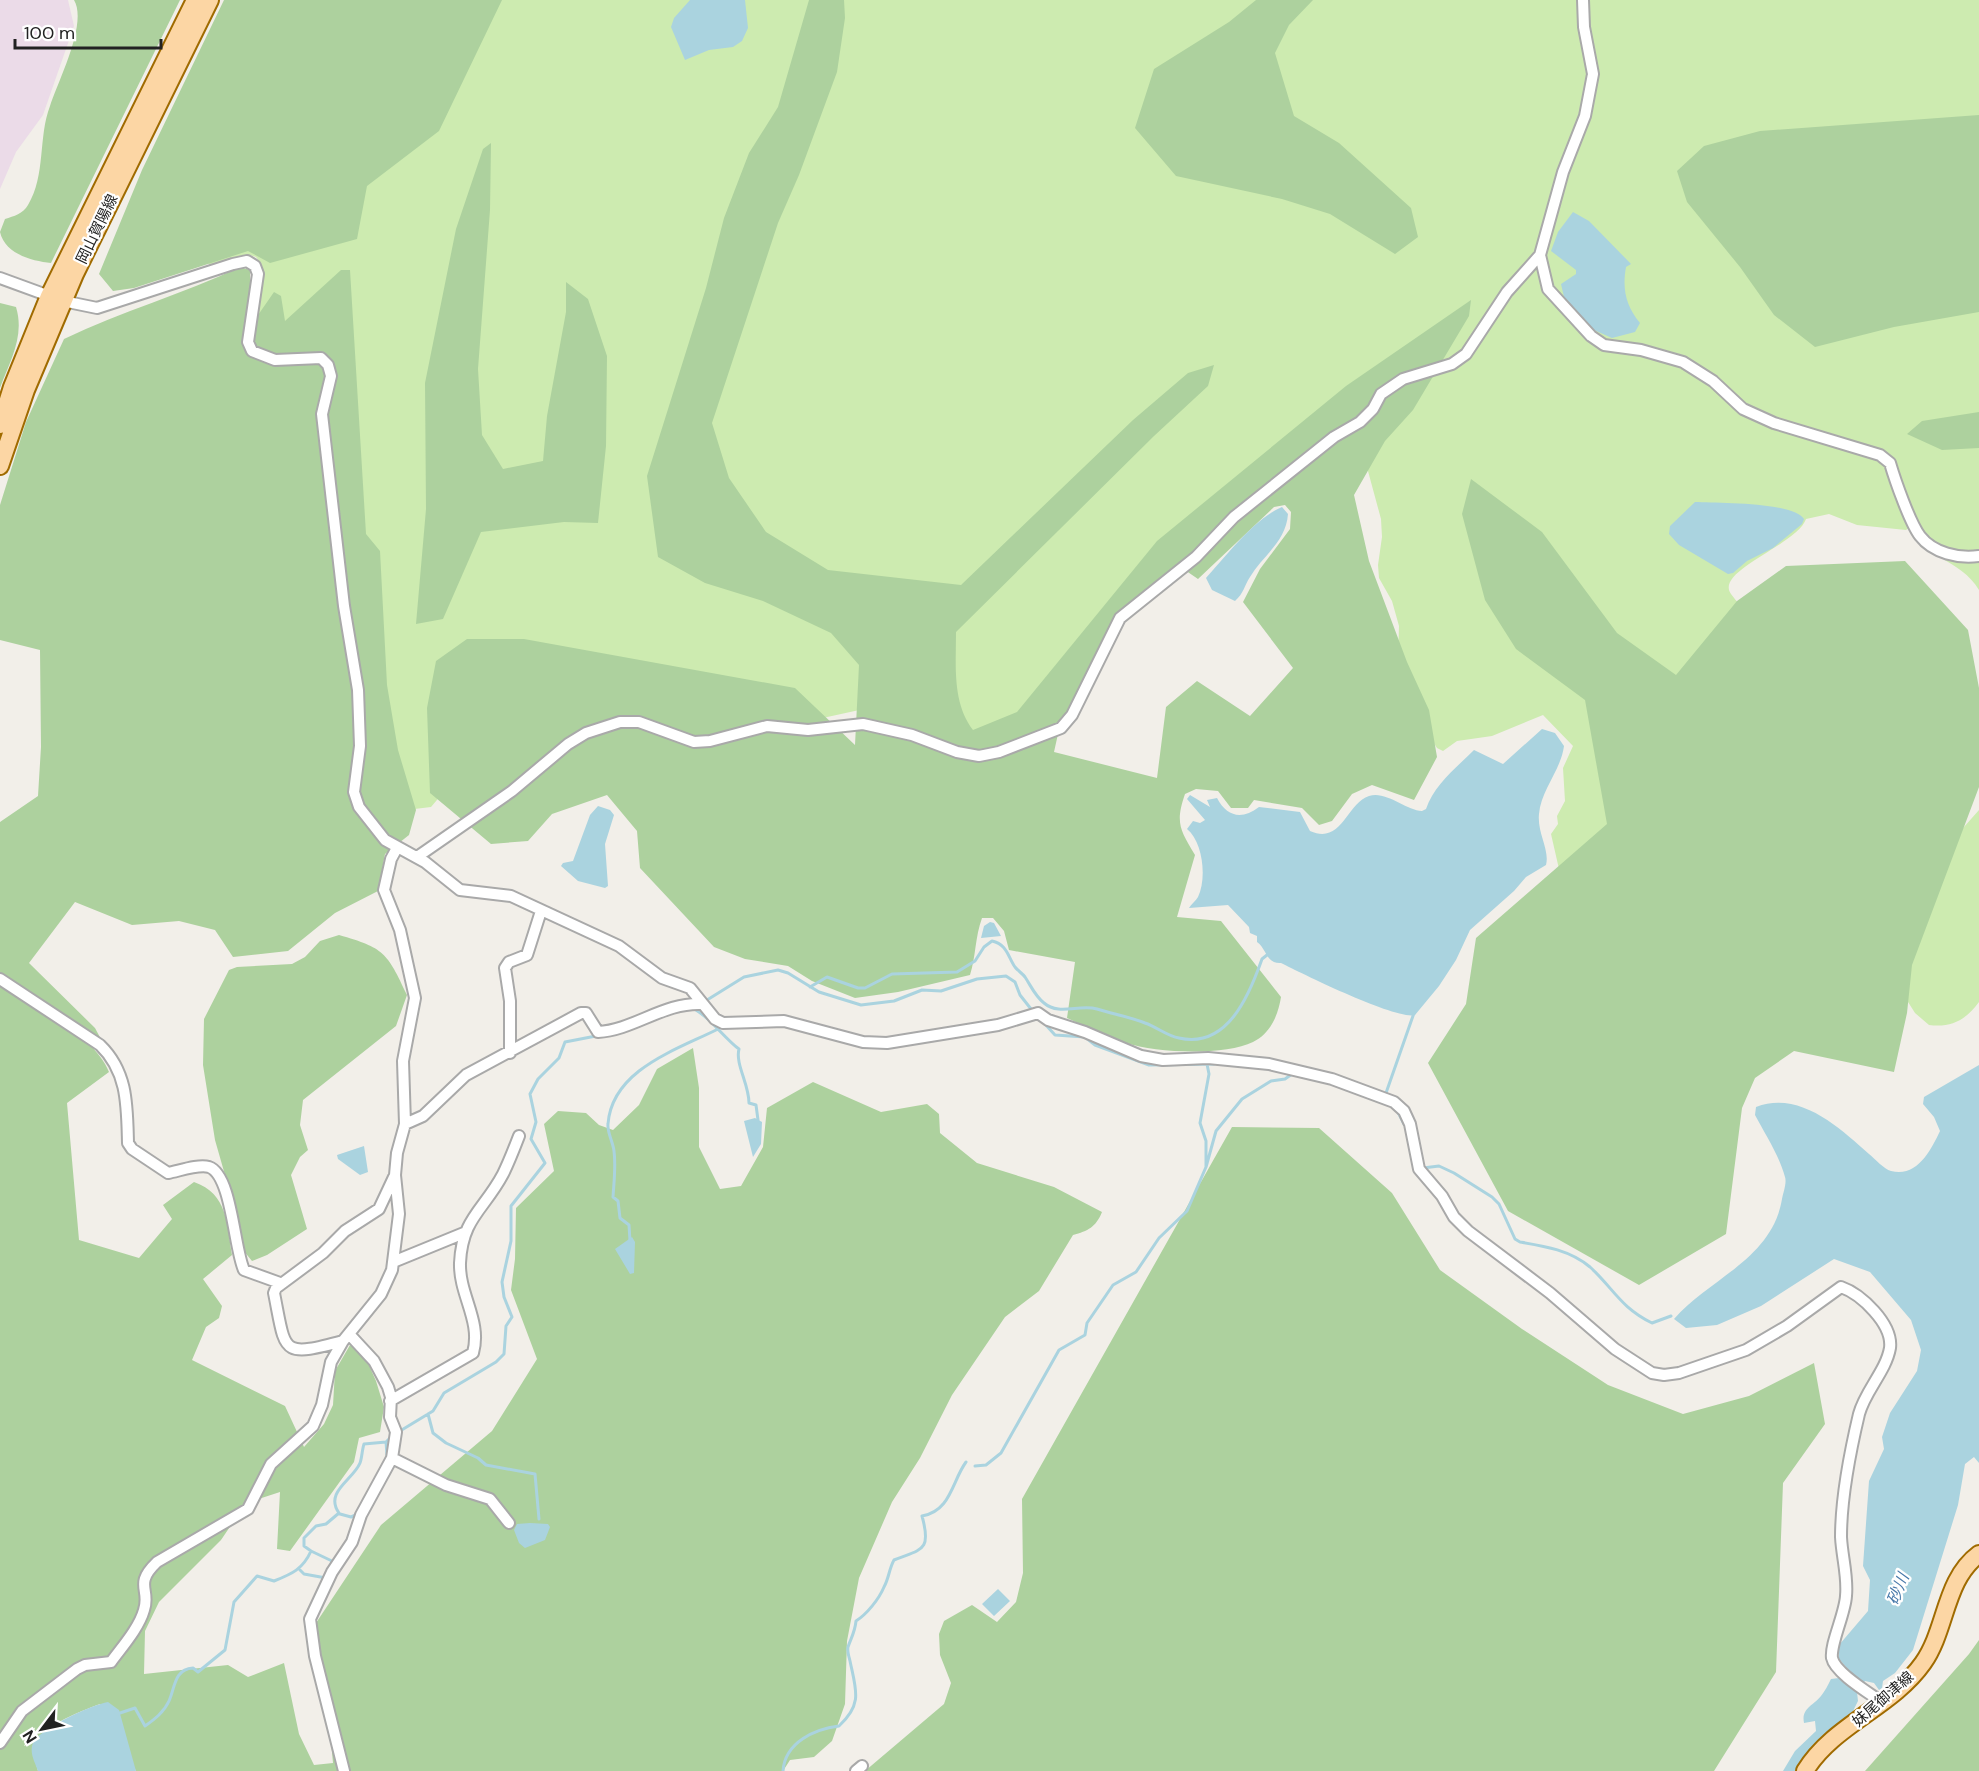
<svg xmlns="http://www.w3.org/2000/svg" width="1979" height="1771" font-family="'DM Sans','Noto Sans JP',sans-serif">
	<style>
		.industrial { fill: #ebdbe8 }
		.grass { fill: #cdebb0 }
		.forest { fill: #add19e; fill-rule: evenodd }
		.water { fill: #aad3df }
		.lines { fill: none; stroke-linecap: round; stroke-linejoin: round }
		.stream { stroke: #aad3df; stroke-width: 3 }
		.street-casing { stroke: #a9a9a9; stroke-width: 14 }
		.primary-casing { stroke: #a06b00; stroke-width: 20 }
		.street { stroke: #fff; stroke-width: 10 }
		.primary { stroke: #fcd6a4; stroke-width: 16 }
		.labels { text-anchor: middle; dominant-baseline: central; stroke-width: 4.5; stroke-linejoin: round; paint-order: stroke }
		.street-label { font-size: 15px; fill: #222; stroke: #fff }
		.water-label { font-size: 16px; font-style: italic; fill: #4a7aab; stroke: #fff }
	</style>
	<rect width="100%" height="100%" fill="#f2efe9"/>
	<path class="industrial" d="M0,0H68L74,26L43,115L16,152L0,189Z"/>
	<path class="grass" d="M488,0H1979V590C1960,558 1923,559 1910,527L1906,530L1857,525L1829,514L1806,519C1797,545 1714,571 1731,594C1749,620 1785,638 1811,656L1559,869L1551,834L1558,824L1557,816L1565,801L1563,768L1573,746L1543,715L1492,736L1457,741L1443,751L1437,748L1426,731L1398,658L1399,626L1392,601L1379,578L1378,565L1382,537L1381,519L1365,460L1239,499L1002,741L873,707L809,721L453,781L431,807L398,811L255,331L262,265L256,257L250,255L209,268L207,225Z
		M1979,810V1002C1966,1020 1951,1028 1929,1025L1915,1013L1903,994L1941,853Z"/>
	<path class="forest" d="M74,0H180L51,263C32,261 5,254 0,232L5,219C14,216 23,214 28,205C46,175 38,137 50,106C58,81 88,23 74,0Z
		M224,0H502L439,131L367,186L357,239L270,263L248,251L134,288L113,291L99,274L142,170Z
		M809,0H844L845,18L837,72L799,175L778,223L712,423L729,478L766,532L828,570L961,585L1133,420L1188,373L1214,365L1208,386L1154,436L956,632C956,665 952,703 973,730L1017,712L1157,541L1346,386L1471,300L1469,316L1413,410L1385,441L1354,495L1369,561L1407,662L1429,710L1437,757L1414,800L1372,785L1352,794L1332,821L1319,825L1302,808L1254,800L1248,808H1231L1218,791L1196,789L1185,794C1175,823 1180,830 1195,855L1177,917L1221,921L1281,997C1278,1015 1271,1033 1253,1042C1225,1056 1156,1053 1126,1043C1106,1037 1086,1026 1067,1018L1075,962L1009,950L1004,931L993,918H982C975,937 976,956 970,975L898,992L855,998L812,981L788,966L745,959L714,947L640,868L637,831L607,795L552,814L528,841L491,844L430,793L427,708L436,661L467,639H524L795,688L855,745L859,665L831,633L763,601L705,583L658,557L647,476L706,288L724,218L749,153L778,107ZM1285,505L1291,512L1290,529L1260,569L1243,602L1293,668L1250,716L1197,681L1166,707L1157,778L1054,752L1060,725L1070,713L1120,616L1179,566L1198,579L1274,507Z
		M1256,0H1313L1289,25L1275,53L1294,116L1339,143L1411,208L1418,237L1395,254L1330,214L1282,199L1176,176L1135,128L1154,69L1229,22Z
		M1979,115V312L1894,327L1815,347L1774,315L1740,267L1687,202L1677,171L1704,146L1760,131Z
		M491,143L490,210L478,369L482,435L503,469L543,461L547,416L566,312V282L588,299L607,356L606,446L598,523L564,522L481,532L443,619L416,624L426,509L425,383L456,229L483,149Z
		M240,267L250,270V317L256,318L274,292L281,296L285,321L341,270H350L366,534L380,551L387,685L398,750L416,810L409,835L385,854L378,891L335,913L288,951L233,957L215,930L179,921L132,925L75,902L29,963L95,1028L103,1043L0,975V822L38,796L41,747L40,650L0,640V505L26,422L64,339C122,311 183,294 240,267Z
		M0,303L16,307C25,336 10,361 0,388Z
		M1979,412V448L1942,450L1907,434L1922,421Z
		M1471,479L1542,532L1617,633L1676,675L1737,601L1786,566L1905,561L1968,630L1979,688V787L1912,965L1907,1013L1894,1072L1794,1051L1755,1078L1742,1108L1726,1234L1639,1285L1508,1211L1428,1063L1466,1004L1476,938L1607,824L1585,700L1516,649L1485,600L1462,514Z
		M339,935C384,948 387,952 407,995L396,1026L303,1100L300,1125L308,1150L300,1157L291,1175L307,1229L267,1255L252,1261L243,1250L237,1217L215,1140L203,1065L204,1019L229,970L237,967L292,964L305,957L320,941Z
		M0,983C33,1006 94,1034 109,1072L67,1103L79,1240L139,1258L172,1219L163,1205L194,1182C228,1194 227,1224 232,1255L203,1279L222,1306L219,1318L206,1327L192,1360L285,1406L304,1447L324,1424L333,1405L335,1371L350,1345L364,1354L376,1381L384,1407L380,1432L359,1438L354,1462L290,1551L277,1549L280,1492L246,1503L221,1540L159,1602L145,1631L144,1674L228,1665L248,1677L284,1663L299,1734L314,1765L333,1763L324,1666L318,1651L314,1626L381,1525L492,1431L537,1359L511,1290L515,1259L516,1208L554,1171L544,1124L558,1111L586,1113L599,1125L613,1130L639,1105L657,1069L693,1048L699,1088V1147L720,1189L741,1186L763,1147L767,1108L813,1082L881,1112L927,1104L939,1114L940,1133L977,1163L1054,1187L1102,1212C1096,1227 1088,1231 1073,1235L1039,1291L1005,1317L952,1395L920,1458L892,1502L859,1578L847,1641L845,1704L832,1741L814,1757L790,1760L783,1771H136L100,1704C79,1712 38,1727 32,1749L38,1771H0Z
		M1232,1127L1319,1128L1392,1193L1440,1270L1522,1329L1608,1385L1683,1414L1749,1396L1814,1363L1825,1424L1783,1483L1776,1672L1714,1771H865L944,1704L951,1683L940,1655L939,1634L944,1621L972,1605L997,1622L1016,1602L1023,1573L1022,1499Z
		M1979,1640V1771H1865L1969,1654Z"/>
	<path class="water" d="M690,0H745L748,28L742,41L733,47L709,50L685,60L671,27L674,18Z
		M1573,212L1589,221L1631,264L1626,267C1622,289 1626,306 1640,323L1635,332L1612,338L1594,330L1564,297L1561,284L1576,274V270L1551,251L1558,232Z
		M1695,502C1717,503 1794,502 1804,519L1802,524L1773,548L1747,561L1733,573L1728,574L1679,545L1669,534L1670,526Z
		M1282,507L1288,514C1286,542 1263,555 1250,577C1244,586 1244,593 1235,601L1212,590L1206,578C1226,556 1255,518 1282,507Z
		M1542,729L1555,733L1564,746C1561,770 1541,790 1539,814C1537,833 1550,850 1546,865L1526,877L1514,891L1470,930L1456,960L1439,986L1415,1015C1396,1020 1303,974 1281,963C1266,964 1267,949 1257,942V936L1250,933L1249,927L1228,905L1189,908C1191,904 1196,901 1198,897C1207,878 1203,842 1187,829L1193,821L1200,823L1205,820L1187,799L1190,795L1210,807L1207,800L1217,798C1227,817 1242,820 1259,807L1300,812L1310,831C1342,845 1346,804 1369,796C1385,790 1406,810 1422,811L1426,809C1434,785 1456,768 1474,750L1503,764Z
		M598,806L610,810L614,815L605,844L608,886L605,888L578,881L561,866L563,863L573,861L590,815Z
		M990,922L994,923L1001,936L981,938L984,926Z
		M1979,1065V1463L1974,1457L1965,1464L1958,1505L1913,1650L1895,1673L1883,1681L1882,1688L1879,1690L1874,1683L1865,1681L1857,1692L1858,1701L1853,1711L1815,1746L1795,1771H1783L1795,1751L1816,1731L1815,1721L1804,1723C1801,1708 1813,1706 1821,1696C1825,1691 1828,1685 1831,1679L1839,1678L1848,1683L1853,1675L1839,1659V1645L1868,1611L1870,1580L1863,1566L1869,1481L1884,1449L1882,1437L1890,1413L1917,1371L1921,1350L1911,1320L1870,1272L1834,1259L1761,1306L1717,1325L1686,1328L1674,1319C1710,1278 1772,1259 1782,1199C1783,1193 1787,1183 1785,1177C1779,1155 1765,1134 1755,1115L1756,1107C1799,1090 1839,1127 1869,1154C1875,1159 1884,1169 1891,1171C1917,1178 1931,1150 1940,1131L1934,1117L1923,1104L1924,1097Z
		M755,1118L762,1122L761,1144L753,1157L744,1121Z
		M364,1146L368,1172L360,1175L338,1159L337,1155Z
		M632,1237L635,1242L634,1273L630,1274L615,1249Z
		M530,1523L548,1524L550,1527L545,1540L525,1548L519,1543L514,1530L517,1524Z
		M998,1589L1010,1601L994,1616L982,1604Z
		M108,1702L119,1710L136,1771H38C35,1762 29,1753 33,1743C40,1728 92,1705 108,1702Z"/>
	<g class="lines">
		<path class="stream" d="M810,987L827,977L858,988H865L892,974L957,972L975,961L984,947L992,941C1007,944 1008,957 1015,967C1018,971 1022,973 1025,977C1031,986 1035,996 1044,1003C1059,1016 1079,1004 1097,1009C1113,1014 1130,1017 1145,1023C1157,1027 1167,1036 1179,1038C1227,1049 1249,996 1262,959L1267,955
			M707,1000L744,977L778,970L788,973L819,992L861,1005L894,1001L922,990L941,991L977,979L1006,976L1015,982L1020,995L1031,1009
			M694,1009C707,1014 725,1039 739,1049C735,1064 749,1084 749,1103L756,1105L758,1120
			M1045,1024L1055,1035L1085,1037L1095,1045L1149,1065L1214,1064
			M1386,1093L1414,1013
			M1398,1112L1404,1124
			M1206,1167L1216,1131L1242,1099L1271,1081L1285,1079L1292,1074
			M1423,1168L1439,1166L1454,1173L1492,1197L1499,1204L1515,1239L1520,1242C1544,1246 1570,1250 1590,1267C1614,1289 1620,1307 1652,1323L1671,1316
			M630,1241L629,1225L620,1218L618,1201L613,1197C614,1181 616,1166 614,1151C613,1142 607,1132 608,1124C612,1070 676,1050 716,1030
			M428,1414L433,1433L446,1443L478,1458L486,1465L535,1474L539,1519
			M400,1431L433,1411L444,1393L496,1362L504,1354L506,1326L512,1317L504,1297L502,1282L511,1241V1206L545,1163L531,1139L536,1122L530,1094L538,1079L559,1058L565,1042L596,1036
			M386,1442L387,1455
			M975,1466L986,1465L1001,1453L1059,1350L1085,1335L1087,1323L1113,1285L1136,1272L1159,1238L1187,1211L1206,1167V1141L1200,1123L1209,1074L1207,1064
			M340,1514L351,1517L358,1514
			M311,1551L334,1562
			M300,1570L304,1574L326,1578
			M117,1714L135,1708L145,1726C155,1719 164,1712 169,1701C175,1688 174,1669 193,1668L198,1672L225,1650L234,1602L257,1576L274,1581C292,1574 303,1569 311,1551L304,1546V1538L316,1526L326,1524L339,1513C324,1492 353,1480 360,1463C362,1458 362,1450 364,1444L386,1442L392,1436
			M783,1771C785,1742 815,1729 839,1726C863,1704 856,1690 850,1661C849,1657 847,1651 848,1647C851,1638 855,1632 856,1621C867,1614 879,1599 884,1587C889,1578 889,1569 894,1560C921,1549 932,1552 922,1516C951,1511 952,1481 966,1462"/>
		<g class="street-casing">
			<path id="street" d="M1583,0L1584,27L1593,74L1585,116L1563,172L1540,255L1548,289L1591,336L1604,345L1641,350L1683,362L1713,381L1743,409L1774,423L1880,455L1890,463C1895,480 1910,523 1920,536C1933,553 1959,559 1979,556
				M0,278L63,301L97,308L233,264L247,261L255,266L258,274L248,342L252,351L275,360L321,358L328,365L331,376L322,414L344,606L358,690L360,746L354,792L359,807L385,840L425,862L460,890L511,896L619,946L662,978L690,988L715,1019L723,1023L784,1021L863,1042L887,1043L998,1025L1038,1013L1048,1020L1085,1032L1141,1056L1163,1060L1208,1058L1269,1064L1332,1079L1394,1102L1404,1111L1410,1124L1419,1169L1442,1196L1454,1217L1468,1231L1550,1293L1615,1349L1652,1373L1664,1375L1679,1373L1746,1350L1787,1326L1841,1287C1861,1294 1893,1324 1890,1348C1886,1371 1865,1391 1859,1414C1850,1452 1841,1497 1841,1537C1842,1557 1848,1576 1846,1596C1845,1614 1830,1644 1832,1658C1835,1673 1871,1694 1883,1703
				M417,857L512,791L568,744L586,733L620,722H639L694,742L710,741L767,726L808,730L863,724L912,735L957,752L979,756L999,752L1061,728L1072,715L1120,618L1196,557L1234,517L1334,437L1360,422L1373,409L1381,394L1403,379L1452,364L1466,354L1507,292L1540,255
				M0,979L100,1045C128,1072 127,1106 128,1143L132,1149L168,1173C179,1171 198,1164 209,1167C232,1175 234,1249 244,1270L280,1283
				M510,1053V1001L505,968L509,962L527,955L541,911
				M405,1124L423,1116L466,1075L581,1013H586L598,1032C634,1030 664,1002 702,1004
				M393,1262L464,1233
				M349,1334L374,1361L388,1387L391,1397L390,1417L396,1432L392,1458L446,1485L490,1499L509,1523
				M343,1341C280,1358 286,1353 274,1293L276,1288L323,1253L345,1231L379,1209L394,1177
				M390,1401L473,1353C482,1321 459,1295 460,1263C462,1218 484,1210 503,1174C509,1162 514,1149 519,1136
				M0,1743L22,1711L77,1669L85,1665L111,1662C122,1647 139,1628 144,1610C151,1589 133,1585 157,1562L248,1509L271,1464L313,1426L322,1405L331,1362L343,1341L381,1294L392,1270L399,1214L395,1175L397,1153L405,1124L403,1061L415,998L400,930L384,890L391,859L397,848
				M344,1771L315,1656L310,1619L332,1572L352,1542L361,1515L392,1458
				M856,1771L862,1766"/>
		</g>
		<g class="primary-casing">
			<path id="primary" d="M0,425L12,387L49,296L195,0
				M0,466L26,390L75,274L210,0
				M1805,1771C1833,1725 1892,1707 1923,1663C1947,1629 1944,1580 1979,1554"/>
		</g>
		<use href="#street" class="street"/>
		<use href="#primary" class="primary"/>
	</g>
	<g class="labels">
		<g class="street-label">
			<text transform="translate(97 229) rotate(-64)">岡山賀陽線</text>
			<text transform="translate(1883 1699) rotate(-41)">妹尾御津線</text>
		</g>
		<g class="water-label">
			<text transform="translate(1898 1589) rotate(-68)">砂川</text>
		</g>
	</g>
	<g transform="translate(42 1729) rotate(238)" stroke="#ffffff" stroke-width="4.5" paint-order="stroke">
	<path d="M0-4.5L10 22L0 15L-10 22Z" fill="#222222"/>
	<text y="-9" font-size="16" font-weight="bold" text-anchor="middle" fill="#222222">N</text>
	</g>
	<path d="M15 39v9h146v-9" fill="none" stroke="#222222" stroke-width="3"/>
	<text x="24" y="39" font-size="18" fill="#222222" stroke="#ffffff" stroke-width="4.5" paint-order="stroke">100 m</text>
</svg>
